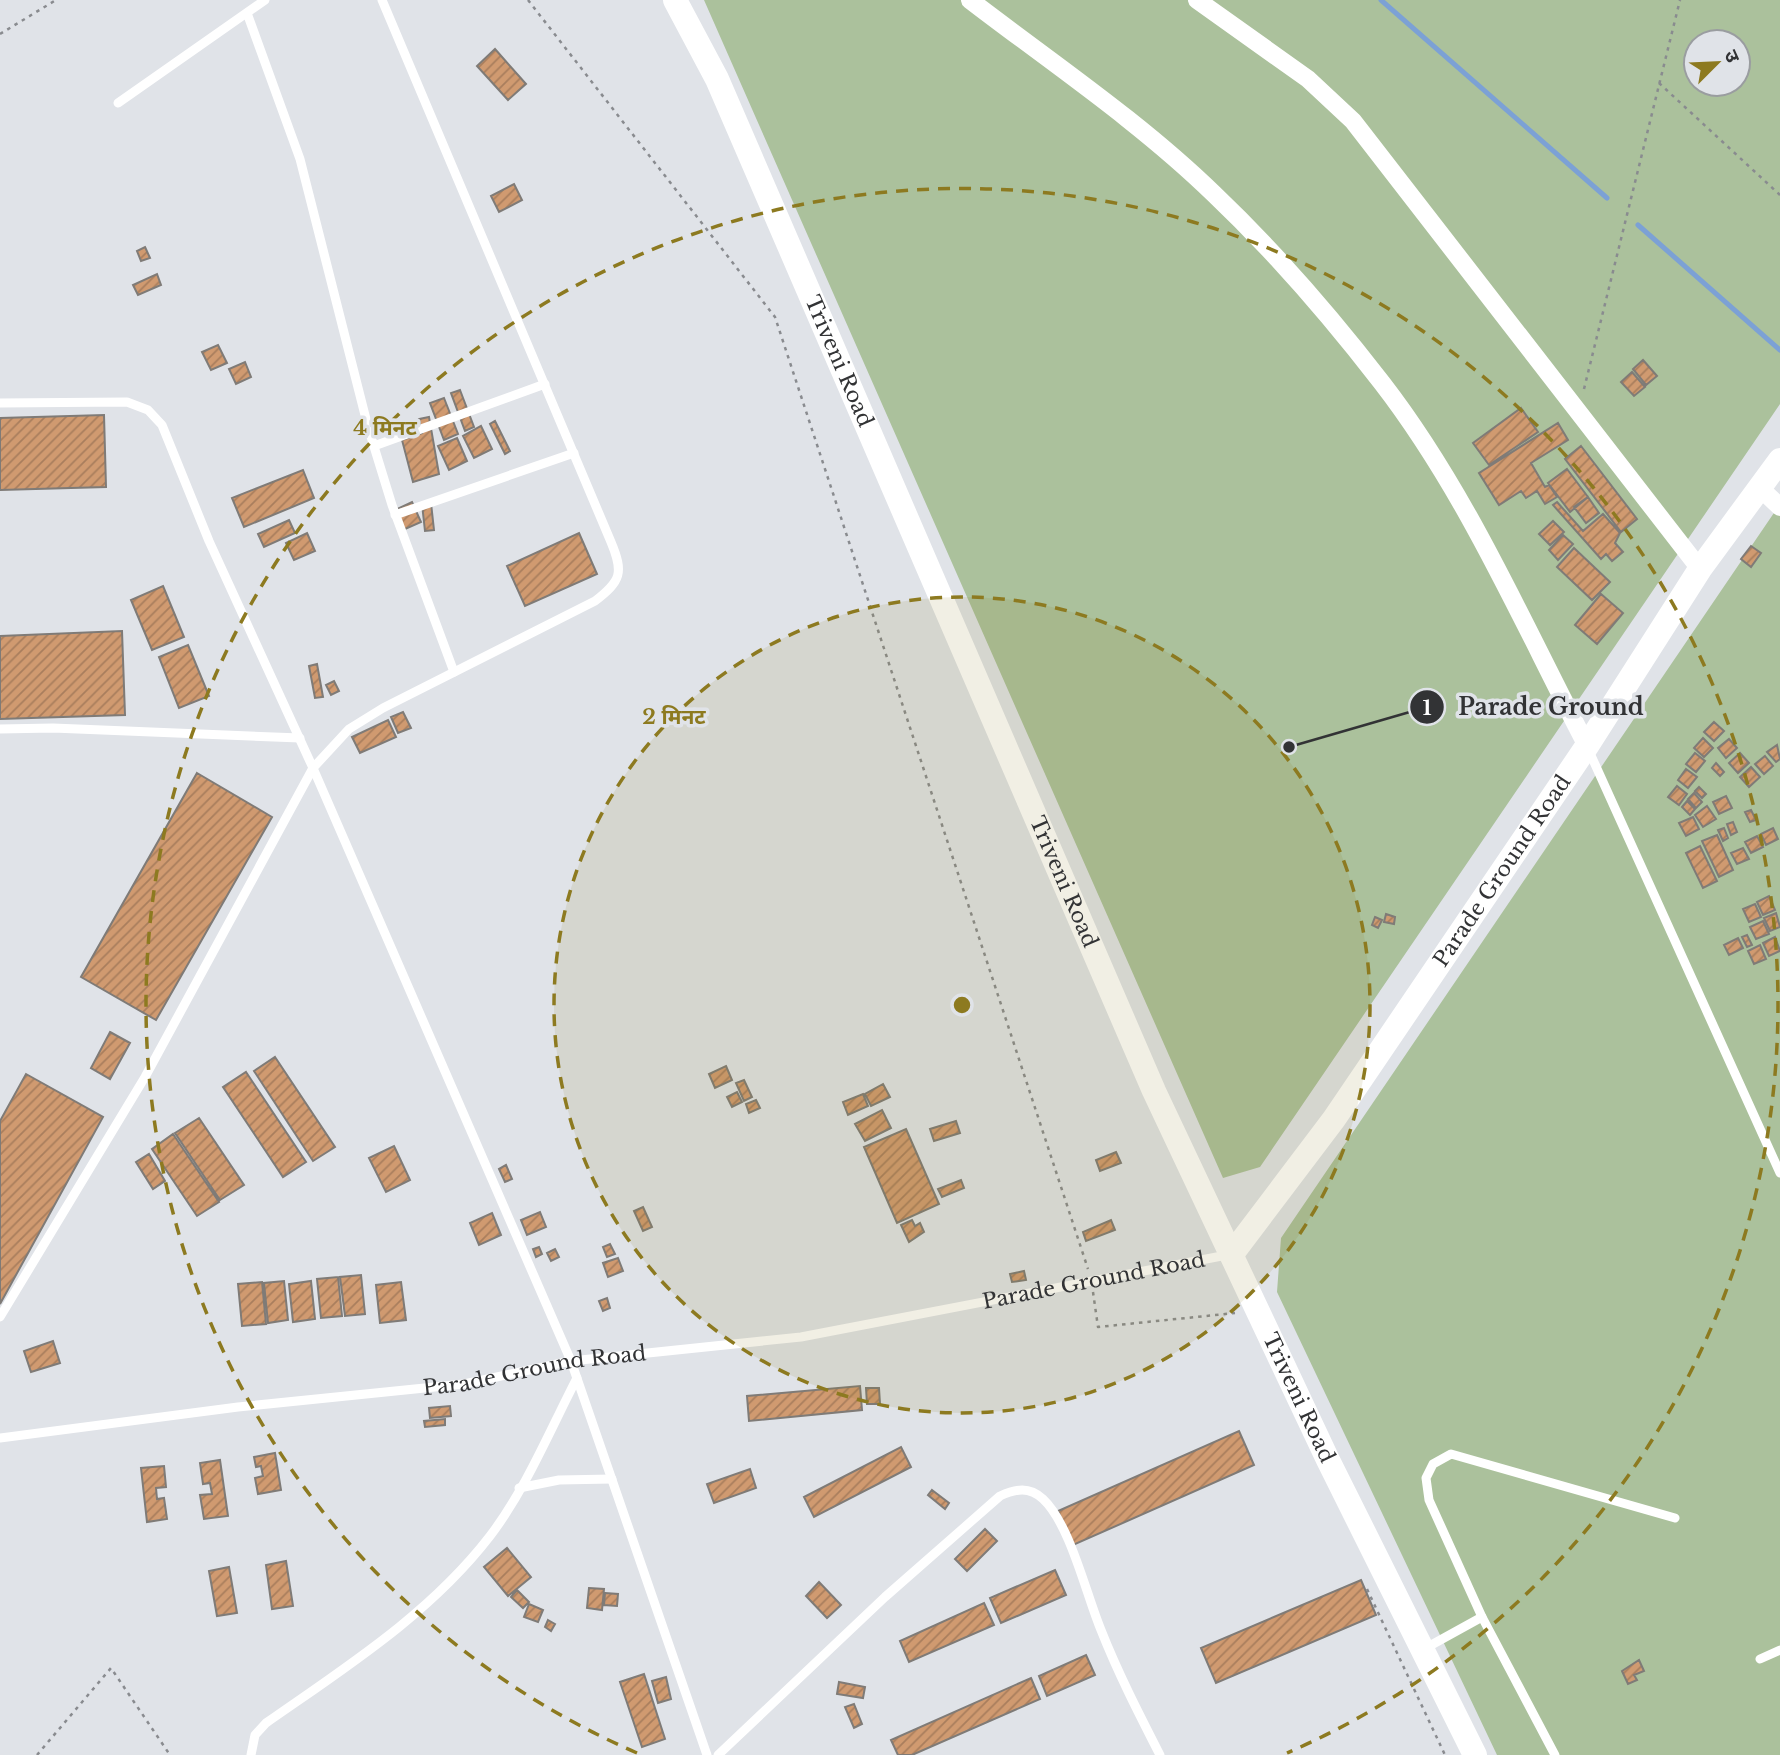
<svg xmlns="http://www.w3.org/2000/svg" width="1780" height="1755" font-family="'Libre Baskerville','Noto Sans Devanagari',serif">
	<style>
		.green { fill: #abc19c; fill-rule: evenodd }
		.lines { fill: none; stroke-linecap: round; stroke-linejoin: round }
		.stream { stroke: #7ca1d5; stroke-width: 5 }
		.building { fill: url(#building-hatch); stroke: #7f7b77; stroke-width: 2 }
		.path { stroke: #898b8f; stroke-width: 2.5; stroke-dasharray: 3.5 5; stroke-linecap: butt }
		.lane { stroke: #fff; stroke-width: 9 }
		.street { stroke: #fff; stroke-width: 18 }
		.secondary { stroke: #fff; stroke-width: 24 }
		.ring { fill: none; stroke: #8d7a20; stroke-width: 3.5; stroke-dasharray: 12 9 }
		.labels { text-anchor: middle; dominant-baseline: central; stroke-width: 7; stroke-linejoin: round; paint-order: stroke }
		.street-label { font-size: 21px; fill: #323335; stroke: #e0e3e8 }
		.centre { fill: #8d7a20; stroke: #e0e3e8; stroke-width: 3.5 }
		.ring-label { font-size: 21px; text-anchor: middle; font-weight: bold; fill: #8d7a20; stroke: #e0e3e8; stroke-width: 7; stroke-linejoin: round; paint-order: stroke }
		.leader { fill: none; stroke: #323335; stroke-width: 2.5 }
		.callout-dot { fill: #323335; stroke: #e0e3e8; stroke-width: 2.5 }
		.mark-label { font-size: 21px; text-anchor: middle; font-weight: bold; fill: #fff }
		.callout-label { font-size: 23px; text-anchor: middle; font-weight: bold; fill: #323335; stroke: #e0e3e8; stroke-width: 7; stroke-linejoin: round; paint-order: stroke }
	</style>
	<defs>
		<pattern id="building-hatch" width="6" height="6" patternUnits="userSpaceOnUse" patternTransform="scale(1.75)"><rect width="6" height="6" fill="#d09a70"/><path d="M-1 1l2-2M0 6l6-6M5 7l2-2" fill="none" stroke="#a97e5d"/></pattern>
	</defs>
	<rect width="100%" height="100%" fill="#e0e3e8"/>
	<path class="green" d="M704,0H1780V404L1260,1167L1223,1178ZM1696,42H1738V84H1696Z
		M1780,504V1755H1497L1277,1292L1281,1238Z"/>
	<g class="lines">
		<path class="stream" d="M1381,0L1607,198
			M1638,225L1780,350"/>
	</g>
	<path class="building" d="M495,49L526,84L508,100L477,66Z
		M514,184L522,200L499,212L491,196Z
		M145,247L150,258L141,261L137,251Z
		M157,274L161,285L138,295L133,285Z
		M218,345L227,363L211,370L202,352Z
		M1643,360L1657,376L1646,385L1633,369Z
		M245,362L251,377L236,384L229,369Z
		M1632,372L1645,387L1634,396L1621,382Z
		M460,390L474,427L465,431L451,393Z
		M444,398L458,434L444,440L430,403Z
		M1521,408L1538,432L1489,465L1473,443Z
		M104,415L106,487L0,490V418Z
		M429,417L439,474L413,482L402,440L422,433L419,419Z
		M495,421L510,451L505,454L490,424Z
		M1558,423L1568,440L1531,463L1545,487L1549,485L1557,497L1545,504L1537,491L1526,498L1521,491L1499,505L1479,473Z
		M481,426L492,449L474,458L463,436Z
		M457,438L467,461L449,470L438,446Z
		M1581,446L1637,519L1621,532L1565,459Z
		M1567,469L1588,497L1570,512L1548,483Z
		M303,470L314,498L244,527L232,498Z
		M1588,497L1599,513L1586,523L1574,507Z
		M412,502L421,522L403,530L395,510Z
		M1557,502L1583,531L1603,514L1620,533L1615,543L1623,552L1612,561L1606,554L1601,559L1553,505Z
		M431,503L434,530L425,531L422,504Z
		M289,520L295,533L264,547L258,534Z
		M1553,521L1564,532L1550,545L1539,534Z
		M307,533L315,551L294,560L286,543Z
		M579,533L597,574L525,606L507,566Z
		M1563,535L1573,544L1558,560L1549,550Z
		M1751,546L1761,553L1751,567L1741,559Z
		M1574,548L1610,582L1592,600L1557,567Z
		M163,586L184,637L152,650L131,600Z
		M1601,594L1623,613L1597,644L1575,625Z
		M122,631L125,715L0,719V636Z
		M188,645L209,696L179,708L159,657Z
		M317,664L323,697L315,698L309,666Z
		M334,681L339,691L331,695L326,685Z
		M403,712L411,728L398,733L391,717Z
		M388,720L396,737L360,753L352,737Z
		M1714,722L1724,731L1714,741L1704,732Z
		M1703,738L1713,748L1704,757L1694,748Z
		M1729,739L1737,748L1726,758L1718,748Z
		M1777,745L1780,759L1776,762L1767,752Z
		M1695,753L1705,761L1696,772L1686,764Z
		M1740,753L1749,763L1738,773L1729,763Z
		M1765,756L1773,766L1764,774L1755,764Z
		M1716,763L1724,772L1720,776L1712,768Z
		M1751,767L1760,777L1749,787L1740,777Z
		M1686,769L1697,777L1688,788L1678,780Z
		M197,773L272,817L156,1020L81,977Z
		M1677,786L1687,794L1679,805L1668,797Z
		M1699,787L1706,794L1702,798L1695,791Z
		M1694,793L1702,802L1696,808L1688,799Z
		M1726,796L1732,808L1719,814L1713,802Z
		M1687,801L1695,809L1690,815L1682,807Z
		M1707,806L1716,819L1703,827L1695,815Z
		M1751,810L1756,820L1750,822L1745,812Z
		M1693,817L1699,829L1686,836L1679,823Z
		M1733,822L1737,832L1731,835L1727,824Z
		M1724,828L1728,838L1723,841L1718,830Z
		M1773,828L1778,839L1766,845L1761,834Z
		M1717,835L1733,870L1719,877L1702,841Z
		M1757,836L1763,847L1751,853L1745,842Z
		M1700,846L1717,881L1703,888L1686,853Z
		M1743,848L1749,859L1737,864L1731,853Z
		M1769,896L1775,910L1763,915L1757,902Z
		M1755,904L1761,917L1749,922L1743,909Z
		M1776,913L1780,927L1770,931L1764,918Z
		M1386,914L1395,917L1394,924L1384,922Z
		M1375,917L1382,920L1378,928L1372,925Z
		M1763,921L1769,934L1756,939L1750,927Z
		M1747,935L1752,945L1747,947L1742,937Z
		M1775,937L1780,951L1769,956L1763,943Z
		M1738,938L1743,948L1729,955L1724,945Z
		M1760,945L1766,959L1754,964L1748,951Z
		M110,1032L130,1043L110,1079L91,1068Z
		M275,1057L335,1147L313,1161L254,1071Z
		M726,1066L732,1080L715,1088L709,1074Z
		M246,1072L306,1162L283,1177L223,1087Z
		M26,1074L103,1117L0,1304V1121Z
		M744,1080L752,1097L744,1101L736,1083Z
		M883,1084L890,1097L871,1106L865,1094Z
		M737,1092L742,1102L732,1107L727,1097Z
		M863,1094L868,1106L848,1115L843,1102Z
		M756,1100L760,1108L749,1113L746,1104Z
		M882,1110L891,1128L865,1141L855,1124Z
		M199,1118L244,1185L220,1200L175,1133Z
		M956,1121L960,1133L934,1141L930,1129Z
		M906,1129L939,1204L897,1223L864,1147Z
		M173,1134L219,1202L197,1216L152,1149Z
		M394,1146L410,1180L386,1192L369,1158Z
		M1116,1152L1121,1163L1100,1171L1096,1160Z
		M149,1154L165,1181L153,1189L136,1162Z
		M506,1165L512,1179L505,1182L499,1169Z
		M961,1180L964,1188L942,1197L938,1189Z
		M643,1207L652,1227L643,1231L634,1211Z
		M540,1212L546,1227L527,1235L521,1220Z
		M492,1213L501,1235L479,1245L470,1223Z
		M912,1220L915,1226L920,1223L924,1232L909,1242L901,1225Z
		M1111,1220L1115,1230L1086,1241L1083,1232Z
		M610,1244L615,1254L607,1257L603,1247Z
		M539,1247L542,1254L536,1257L533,1249Z
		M555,1249L559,1257L551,1261L547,1253Z
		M618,1258L623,1271L608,1277L603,1263Z
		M1024,1271L1026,1280L1012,1282L1010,1274Z
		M361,1275L365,1314L345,1316L340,1277Z
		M338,1277L342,1316L321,1318L317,1279Z
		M284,1281L288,1320L268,1323L264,1283Z
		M311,1281L315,1319L293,1322L289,1284Z
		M262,1282L266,1324L242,1326L238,1284Z
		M401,1282L406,1320L380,1323L376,1285Z
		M607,1298L610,1308L603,1311L599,1301Z
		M53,1341L60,1363L31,1372L24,1351Z
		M860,1386L862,1410L749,1421L747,1396Z
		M866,1388H879L880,1404H867Z
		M450,1406L451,1416L430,1418L429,1408Z
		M445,1419V1425L425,1427L424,1421Z
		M1239,1431L1254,1465L1073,1545L1058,1511Z
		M901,1447L911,1467L814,1517L804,1497Z
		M275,1453L281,1490L258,1494L255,1478L263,1476L261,1466L256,1467L254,1457Z
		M220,1460L228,1516L204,1519L200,1495L212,1494L210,1483L203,1484L200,1463Z
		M164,1466L166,1487L156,1488L157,1499L164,1498L167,1519L147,1522L141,1468Z
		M750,1469L756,1488L714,1503L707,1484Z
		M932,1490L949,1503L945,1509L928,1495Z
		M985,1529L997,1541L967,1571L955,1559Z
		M507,1548L531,1577L508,1596L484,1567Z
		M286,1561L293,1606L272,1609L266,1565Z
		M229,1567L237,1613L217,1616L209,1571Z
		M1055,1570L1066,1595L1001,1623L990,1598Z
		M1361,1580L1376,1615L1216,1683L1201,1648Z
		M819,1582L841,1605L827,1618L806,1596Z
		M589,1588L604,1589L602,1610L587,1608Z
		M517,1590L529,1602L523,1608L511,1597Z
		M605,1593L618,1594L617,1606L604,1605Z
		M984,1603L994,1625L909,1662L900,1641Z
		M529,1604L543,1610L538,1622L524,1617Z
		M548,1620L555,1624L551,1631L545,1627Z
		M1086,1655L1095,1675L1047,1696L1039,1676Z
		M1639,1660L1644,1671L1634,1675L1637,1680L1628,1684L1622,1671Z
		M644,1674L665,1739L642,1747L620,1682Z
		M666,1677L671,1699L658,1703L652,1681Z
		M1031,1678L1040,1699L912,1755H898L891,1740Z
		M839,1682L865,1687L863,1698L837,1694Z
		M854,1704L862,1724L854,1728L845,1707Z"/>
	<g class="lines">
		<path class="path" d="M528,0L775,317L1088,1269
			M0,34L56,0
			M1659,83L1780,195
			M1584,389L1680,0
			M1093,1292L1098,1327L1235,1313
			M1367,1589L1445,1755
			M37,1755L111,1668L170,1755"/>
		<g class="lane">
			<path d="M247,13L300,159L368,427L392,505L454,672"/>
			<path d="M118,103L265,0"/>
			<path d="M0,403L127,402L148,410L162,425L209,541L313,768L571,1361L707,1755"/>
			<path d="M374,446L545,384"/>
			<path d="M395,515L574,453"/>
			<path d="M0,729L53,728L300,738"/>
			<path d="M1589,751L1780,1173"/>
			<path d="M0,1317L145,1077L313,768L349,729L383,708L595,601C621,581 624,573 611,542L382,0"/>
			<path id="s1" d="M0,1438L238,1407L464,1384L571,1361L801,1337L1227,1255"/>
			<path d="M519,1488L559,1480L612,1479"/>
			<path d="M1424,1649L1482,1617"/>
			<path d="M1760,1659L1780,1650"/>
			<path d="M251,1755L255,1735L266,1723C346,1667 430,1614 490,1536C526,1489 550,1430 577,1378"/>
			<path d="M718,1755L885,1597L1000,1496C1016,1489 1029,1486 1043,1499C1070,1524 1086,1594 1101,1630C1118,1673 1139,1714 1160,1755"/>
			<path d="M1555,1755L1482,1617L1429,1500L1426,1478L1433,1464L1451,1454L1675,1518"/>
		</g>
		<path class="street" d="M970,0C1052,63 1140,122 1214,194C1275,252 1331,317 1382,383C1467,493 1523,624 1587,746
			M1197,0L1308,79L1353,121L1700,569
			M1760,488L1780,507"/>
		<g class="secondary">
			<path id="s2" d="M675,0L717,79L1154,1091L1328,1460L1475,1755"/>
			<path id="s3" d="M1232,1254L1334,1119L1587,746L1700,569L1780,460"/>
		</g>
	</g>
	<circle cx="962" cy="1005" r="408" fill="#8d7a20" fill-opacity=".12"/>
	<g class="ring">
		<circle cx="962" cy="1005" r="408"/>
		<path d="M637 1753A816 816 0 1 1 1287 1753"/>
	</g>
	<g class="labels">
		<g class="street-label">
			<text stroke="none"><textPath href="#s2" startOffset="397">Triveni Road</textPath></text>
			<text stroke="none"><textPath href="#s3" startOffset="469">Parade Ground Road</textPath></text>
			<text stroke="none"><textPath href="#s2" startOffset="964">Triveni Road</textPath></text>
			<text stroke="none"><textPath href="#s1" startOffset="1106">Parade Ground Road</textPath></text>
			<text stroke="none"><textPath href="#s1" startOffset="539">Parade Ground Road</textPath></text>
			<text stroke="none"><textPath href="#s2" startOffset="1531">Triveni Road</textPath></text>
		</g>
	</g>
	<circle cx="962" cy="1005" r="10" class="centre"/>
	<g class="ring-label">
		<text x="385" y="435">4 मिनट</text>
		<text x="674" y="724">2 मिनट</text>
	</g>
	<path class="leader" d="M1289 747L1427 707"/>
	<g class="callout-dot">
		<circle cx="1289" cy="747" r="7"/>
		<circle cx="1427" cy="707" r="18"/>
	</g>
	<g class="mark-label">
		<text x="1427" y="715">1</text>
	</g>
	<g class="callout-label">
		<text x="1551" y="715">Parade Ground</text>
	</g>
	<g transform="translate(1717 63) rotate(66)"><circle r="33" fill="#e0e3e8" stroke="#9a9da0" stroke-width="2"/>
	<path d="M0-5L12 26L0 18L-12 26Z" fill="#8d7a20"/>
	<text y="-10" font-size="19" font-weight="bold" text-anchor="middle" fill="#323335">उ</text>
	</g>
</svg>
